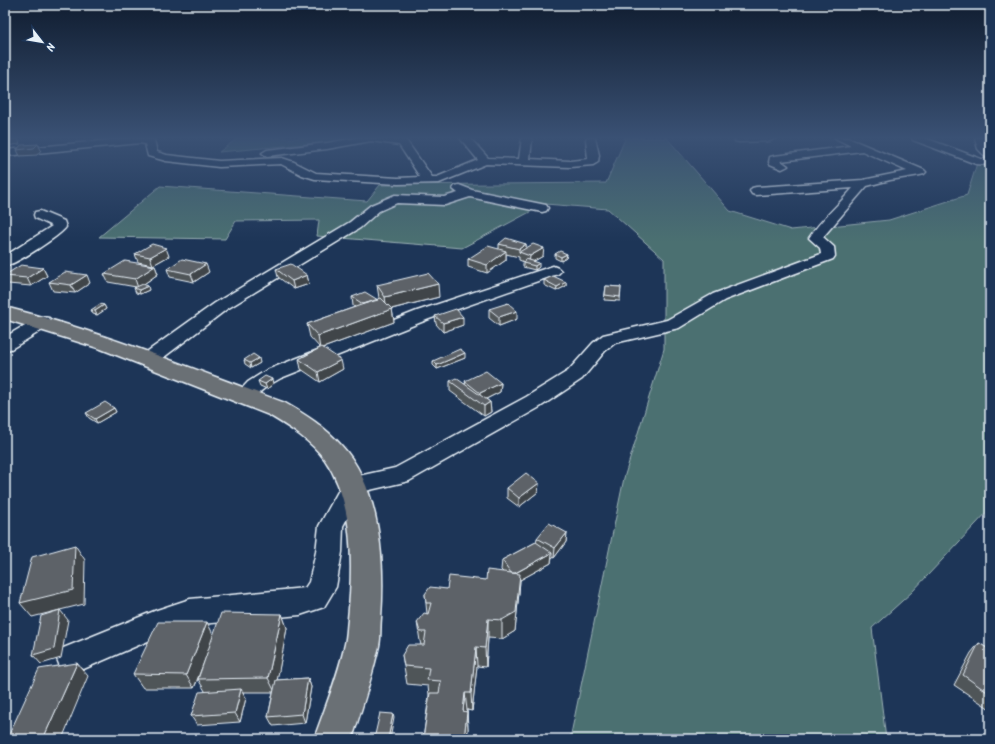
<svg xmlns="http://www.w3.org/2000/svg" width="995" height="744" font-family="Kalam,sans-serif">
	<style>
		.green { fill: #4b6f71; stroke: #9ab0b4 }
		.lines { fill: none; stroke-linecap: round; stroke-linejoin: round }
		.minor-casing { stroke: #e8f1f8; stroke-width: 3 }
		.major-casing { stroke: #e8f1f8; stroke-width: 3 }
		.minor { fill: #1d3557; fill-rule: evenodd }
		.major { fill: #6b6f75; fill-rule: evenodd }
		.wall { fill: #505459; stroke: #e8f1f8 }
		.shaded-wall { fill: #414549; stroke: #e8f1f8 }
		.building { fill: #5d6268; stroke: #e8f1f8 }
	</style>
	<rect width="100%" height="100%" fill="#1d3557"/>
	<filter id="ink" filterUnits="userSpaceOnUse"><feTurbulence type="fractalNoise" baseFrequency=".025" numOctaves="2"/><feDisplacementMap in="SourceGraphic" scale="8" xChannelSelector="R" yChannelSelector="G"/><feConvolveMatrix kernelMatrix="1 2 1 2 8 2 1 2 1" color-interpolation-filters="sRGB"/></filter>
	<g filter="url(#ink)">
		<path class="green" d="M238,138H371L219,152Z
			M623,138H667L730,211L791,230L889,220L967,195L978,160L990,167V509L912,592L872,628L886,739H570L624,478L664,349V259L608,209L545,204L462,248L317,236L319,220L236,221L225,239L99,237L160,186L367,201L380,185L606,183L625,139Z"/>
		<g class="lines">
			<g class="minor-casing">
				<path id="minor" d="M132,138L154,140L157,152L167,155L219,161L282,158L294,162L316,173L398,178L420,177L399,145L371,141L327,149L267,156L262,153L267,150L327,143L356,138L402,139L406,140L432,177H437L478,160L460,138H470L488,158L519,159L522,138H532L530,159L570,161L588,159L586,139L587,138H595L599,155L598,162L593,165L570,167L486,164L439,183L398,184L315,179L302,175L281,164L219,167L166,161L148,156L145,144L140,143L5,156V150Z
					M735,138H775L770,141L739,142L735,141Z
					M835,138H848L924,170L926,172L924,174L920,175L890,180L867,186L823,237L834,247L835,256L833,259L725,300L679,328L615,343L605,351L582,379L540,407L409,481L361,492L343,526L342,552L336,587L324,607L300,615L190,625L171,631L72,674L61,669L57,659L61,649L157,610L190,599L305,588L309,582L316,552L319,526L345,479L395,468L526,397L568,371L593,343L603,335L667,320L713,294L821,254L820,248L809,238C821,219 839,205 853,188L756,195L752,194L750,191L752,188L756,187L863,180L907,171L862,151L781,161L788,166L782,169L770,164L769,162L770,157L774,156L851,146Z
					M912,138H925L981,159H988L978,149L975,138H985L990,150V165L976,164L913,140Z
					M459,185L472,190L546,205L548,208L546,211L542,212L470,197L445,205L397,203L379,211L360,228L227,309L155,364L148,366L141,364L139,360L141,356L215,303L350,222L371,205L395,195L444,197L458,193L453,189L455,186Z
					M40,211L64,221L66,227C60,236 16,264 5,266V256L52,226L35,218L34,215L35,212Z
					M553,266L558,268L561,271L558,274L429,319L281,378C274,382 267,386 261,391C253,398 250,405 237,402L234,397L248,382L267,370L417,311Z
					M43,317L49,318L52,322L49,326L11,349L5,350V337L37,318Z"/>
			</g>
			<g class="major-casing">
				<path id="major" d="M5,307C101,331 193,369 285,403C306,415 325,427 341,445C381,488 385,563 381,618C380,627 381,637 379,646C372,677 362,708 352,739H314C325,708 338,676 345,644C347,636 347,627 348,619C353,570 355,503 325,460C311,440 289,427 269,415L101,349L5,319Z"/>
			</g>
			<use href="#minor" class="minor"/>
			<use href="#major" class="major"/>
		</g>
		<path class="wall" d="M499,244H526V248L543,256L534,261L539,267L535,270L523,267V263L524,262L519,260V257L506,254V260L487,273L468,267V259L499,249Z
			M135,254L169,256L153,265L138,262Z
			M555,254H567L566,258L561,261L555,258Z
			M155,266L158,274L144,284L149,290L140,294L136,293L134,288L136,287L108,282L104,274Z
			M43,268L47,276L31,286L8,284L5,278V275Z
			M167,269L209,272L194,282L170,277Z
			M276,269L307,275L309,284L294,289L278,277Z
			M544,280L566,282V286L556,291L544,285Z
			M49,282L90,283L75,293L53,291Z
			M377,285L439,297L392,309L394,322L323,348L343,369L320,382L301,369L299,359L320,348L310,337L307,324L355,307L353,306L352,297L378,300L380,299L379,298Z
			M606,286L621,287L620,301L604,300Z
			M104,305L106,309L97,315L93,314L91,310Z
			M489,309L517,319L499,326L489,318Z
			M435,316L463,325L443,332L436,324Z
			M465,358L437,369L433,365V361Z
			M244,360L260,363L251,368L245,364Z
			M258,381L273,384L267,389L260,386Z
			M450,381L466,384L465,381L501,383L500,392L486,399L490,402L491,412L484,416L450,391Z
			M114,408L116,412L97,423L89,418L86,413Z
			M539,483L538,492L519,507L507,498V488Z
			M567,533L566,542L554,558L552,557L551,563L520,580L519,593L515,631L502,639L488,638L486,667L477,666L472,711L467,710L468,729L467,739H423L429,695L428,686L407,684L402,655L421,645L420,641L417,622L427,614L425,594L486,580L503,572L501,570L502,560L536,542L537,538Z
			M282,614L287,628L277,680L308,678L311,687L305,723L273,726L268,717L273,692H243L246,698L240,722L197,725L191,716L205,691L198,679L194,688H143L133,674L214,635Z
			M979,643L990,650V709L954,685L971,653Z"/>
		<path class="shaded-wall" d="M18,138L20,144L5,146V140Z
			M38,144L41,150L37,155L20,156L17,150Z
			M526,244V252H519V249Z
			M166,248L169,256L153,265L150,257Z
			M544,248L543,256L529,264L530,256Z
			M506,251V260L487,273V265Z
			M567,254L566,258L561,261V257Z
			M539,263V267L535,270V266Z
			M206,264L209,272L194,282L191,274Z
			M155,266L158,274L138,288L135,279Z
			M43,268L47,276L31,286L27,278Z
			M87,275L90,283L75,293L71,285Z
			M307,275L309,284L294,289L292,281Z
			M566,282V286L556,291L557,287Z
			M438,284L439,297L387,310L385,297Z
			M148,286L149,290L140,294L139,290Z
			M104,305L106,309L97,315L95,311Z
			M392,309L394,322L320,349L318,336Z
			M517,311V319L499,326V317Z
			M463,317V325L443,332V323Z
			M465,353V358L437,369V365Z
			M259,358L260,363L251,368L250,363Z
			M341,360L343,369L320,382L318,372Z
			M272,379L273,384L267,389L265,384Z
			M501,383L500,392L480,402V393Z
			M490,402L491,412L484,416V406Z
			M114,408L116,412L97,423L95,419Z
			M539,483L538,492L519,507V498Z
			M567,533L566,542L554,558L555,548Z
			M75,545L85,560L84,604L32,617L20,603Z
			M552,553L551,563L520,580L519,593L515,631L502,639V620L512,575Z
			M60,610L68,620L61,658L41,664L33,655Z
			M282,614L287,628L275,692L268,678Z
			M488,619V638L486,667L485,648Z
			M207,622L214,636L194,688L186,675Z
			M476,647L477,666L472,711L471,693Z
			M77,663L88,676L62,739H43Z
			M308,678L311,687L305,723L302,714Z
			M241,689L246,698L240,722L235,713Z
			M465,693L467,710L464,729L463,711Z
			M467,712L468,729L467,739H464Z
			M393,714L394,718L390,739H388Z"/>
		<path class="building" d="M5,138H17L5,140Z
			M38,144L34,148L17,150L21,145Z
			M506,238L526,244L519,249L499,244Z
			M152,244L166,248L150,257L135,254Z
			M533,244L544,248L530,256L519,252Z
			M488,246L506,251L487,265L468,259Z
			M560,251L567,254L561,257L555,254Z
			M182,259L206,264L191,274L167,269Z
			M526,259L539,263L535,266L523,263Z
			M125,261L155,266L135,279L104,274Z
			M291,264L307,275L292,281L276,269Z
			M21,265L43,268L27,278L5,276V275Z
			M65,272L87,275L71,285L49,282Z
			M428,273L438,284L385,297L377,285Z
			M553,276L566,282L557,287L544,280Z
			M143,284L148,286L139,290L134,288Z
			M606,286L621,287L620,297L605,295Z
			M365,292L378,300L363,304L352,297Z
			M381,298L392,309L318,336L307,324Z
			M508,303L517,311L499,317L489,309Z
			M100,304L104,305L95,311L91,310Z
			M456,309L463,317L443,323L435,316Z
			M322,347L341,360L318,372L299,359Z
			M460,349L465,353L437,365L433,361Z
			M253,354L259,358L250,363L244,360Z
			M486,371L501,383L480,393L465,381Z
			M265,376L272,379L265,384L258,381Z
			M456,378L490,402L484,406L450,381Z
			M105,402L114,408L95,419L86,413Z
			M526,473L539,483L519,498L507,488Z
			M549,523L567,533L555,548L537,538Z
			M536,542L552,553L515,573H511L502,560Z
			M75,545L73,590L20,603L32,557Z
			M487,570L520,574L516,612L502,620L488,619L485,648L476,647L471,693H465L463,711L467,712L464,739H423L430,693H439L441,681L427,680L429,668L404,666L402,655L408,645H424L426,632H420L417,622L424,613L428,614L431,603H426L425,594L430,587L447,589L449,576L486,580Z
			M60,610L54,649L33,655L41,616Z
			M221,613L282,614L268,678L198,679Z
			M158,622H207L186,675L133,674Z
			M979,643L990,650V694L963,675Z
			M77,663L43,739H7L39,669Z
			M308,678L302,714L268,717L276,680Z
			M241,689L235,713L191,716L199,692Z
			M380,713L393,714L388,739H374Z"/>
	</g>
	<linearGradient id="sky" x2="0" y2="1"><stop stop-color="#101d30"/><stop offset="0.57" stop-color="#3a5174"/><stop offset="1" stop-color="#3a5174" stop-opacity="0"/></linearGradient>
	<rect width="995" height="242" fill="url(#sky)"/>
	<rect width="995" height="744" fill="none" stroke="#1d3557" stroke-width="20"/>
	<rect x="10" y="10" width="975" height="724" fill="none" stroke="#e8f1f8" stroke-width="1.5" filter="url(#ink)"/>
	<g transform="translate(42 42) rotate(121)" stroke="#1d3557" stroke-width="3" paint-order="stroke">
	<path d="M0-3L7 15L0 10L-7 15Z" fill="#e8f1f8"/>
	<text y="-6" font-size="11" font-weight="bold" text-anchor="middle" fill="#e8f1f8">N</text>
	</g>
</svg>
